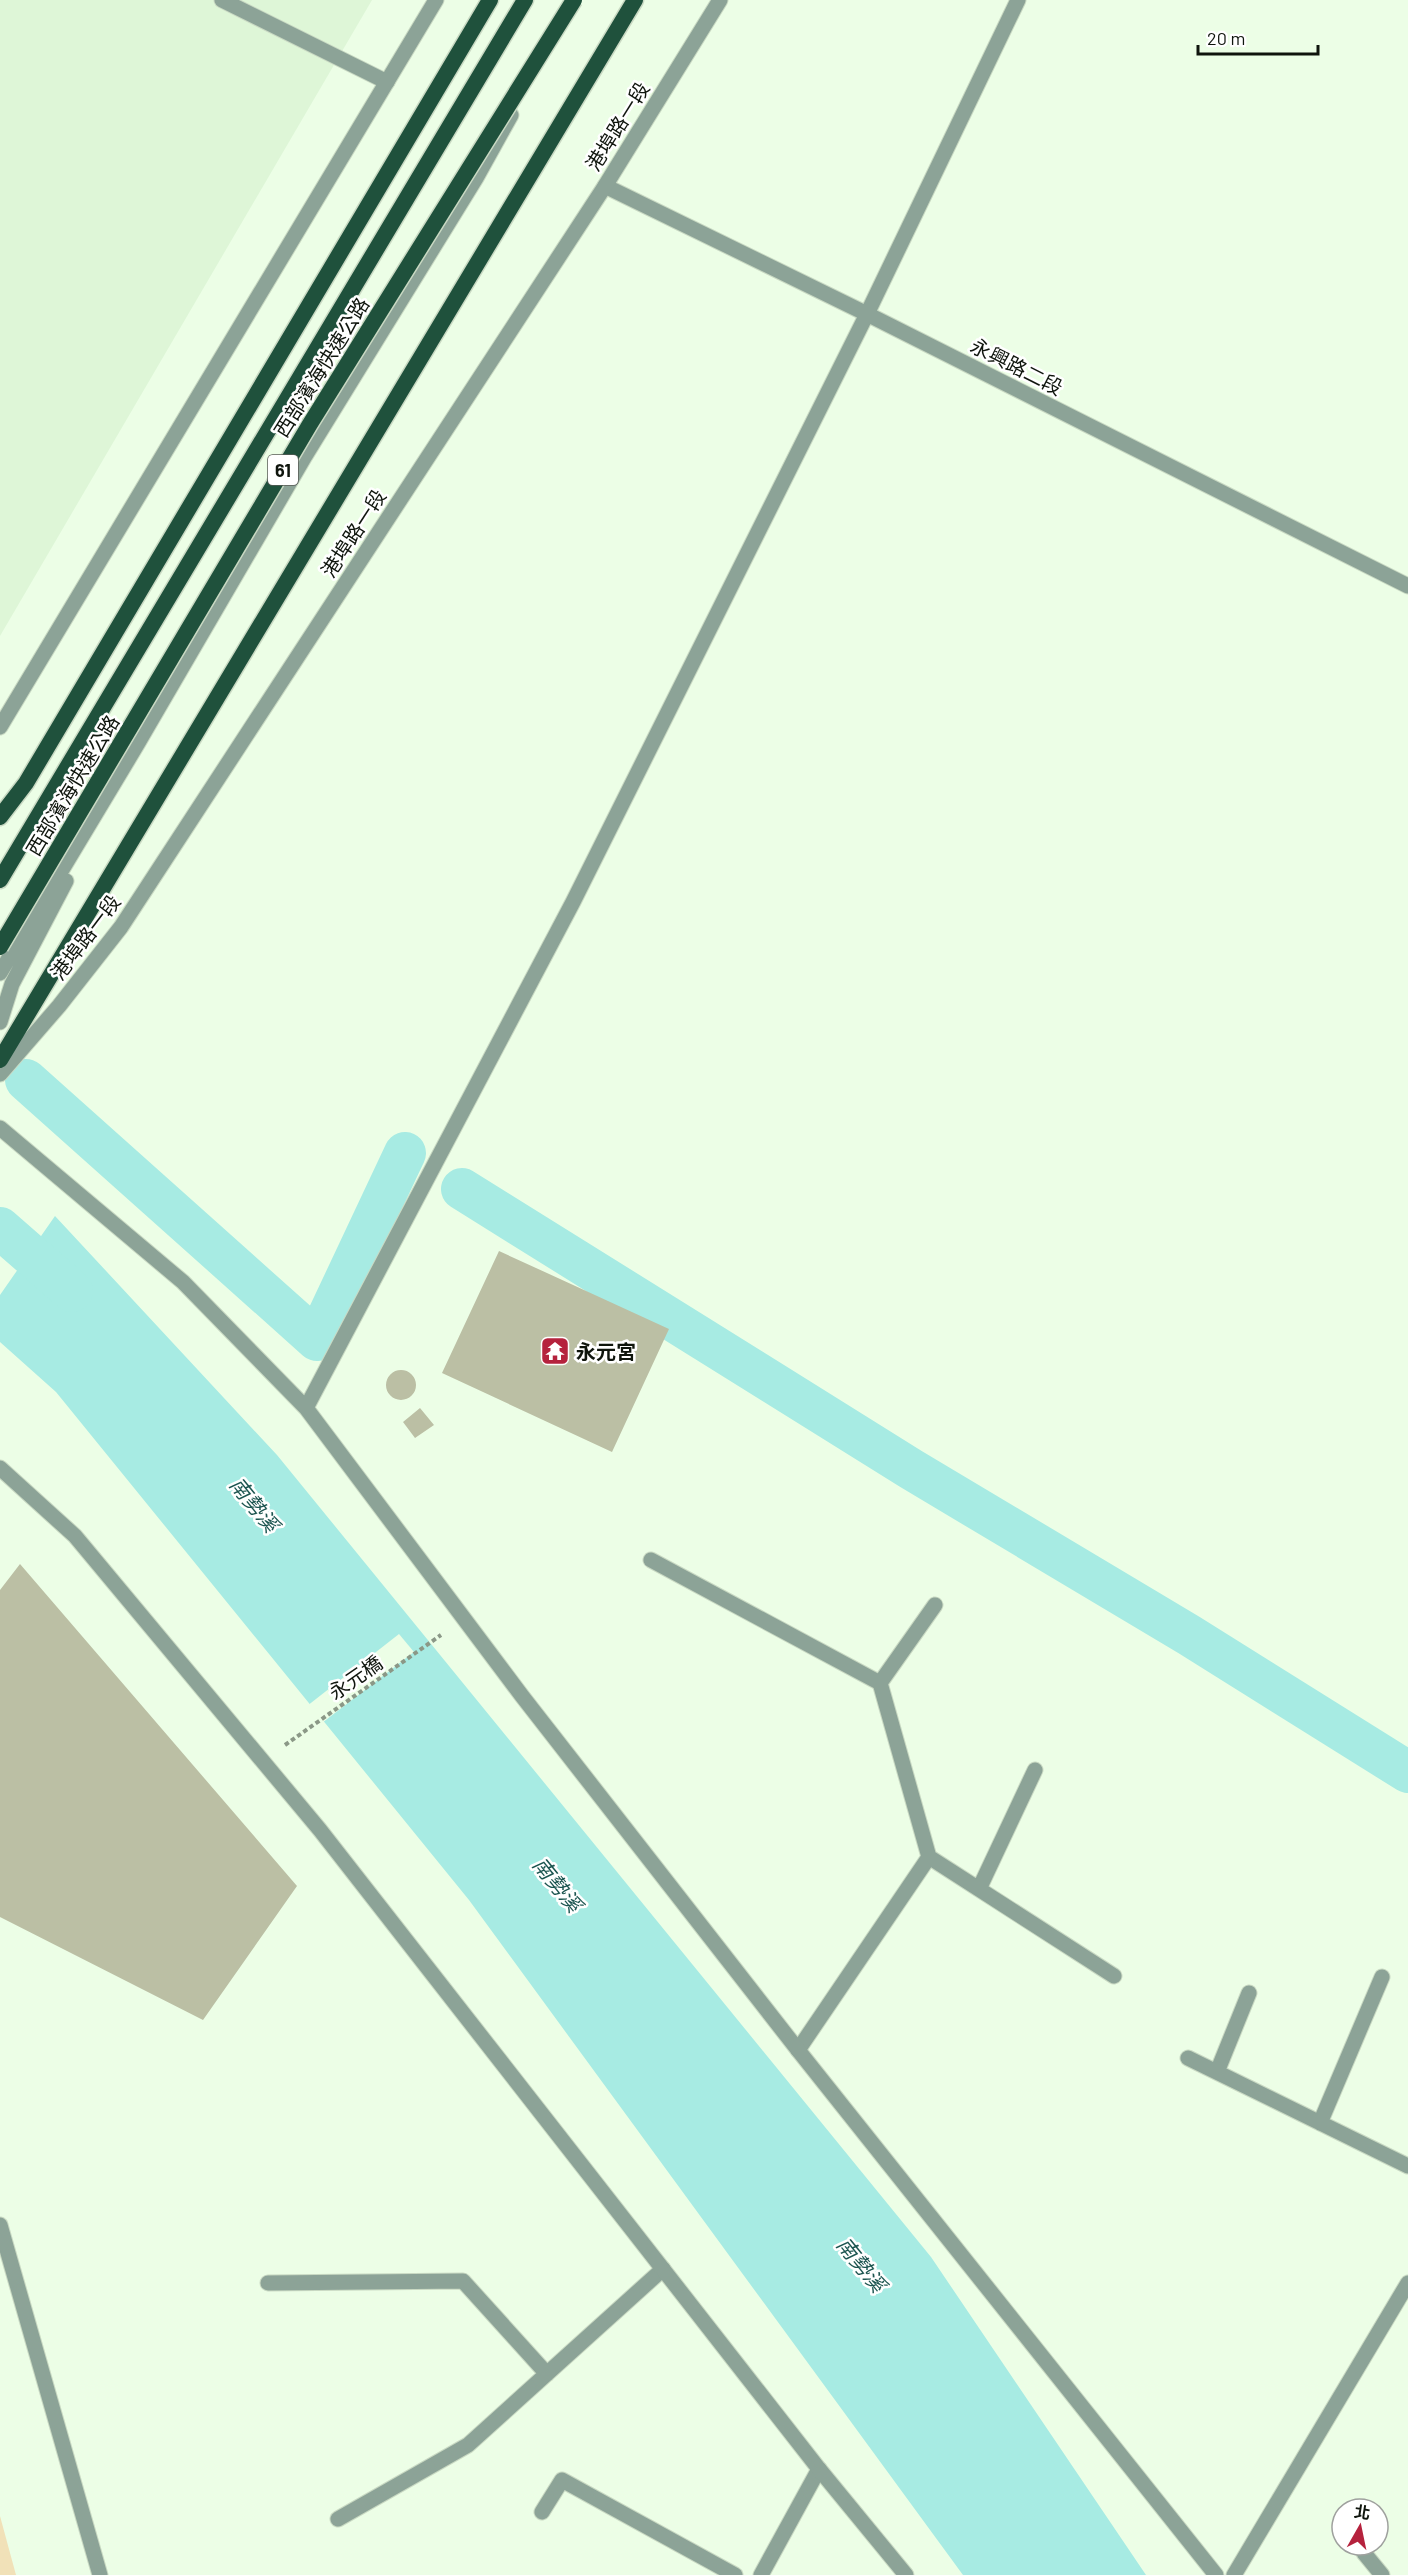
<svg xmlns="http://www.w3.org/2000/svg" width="1408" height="2575" font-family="Barlow,'Noto Sans TC',sans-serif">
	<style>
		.built { fill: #def6d7 }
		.green { fill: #f1e1b8 }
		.water { fill: #a7ebe3 }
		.pier { fill: #ecfee6 }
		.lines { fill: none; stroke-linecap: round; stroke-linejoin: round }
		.canal { stroke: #a7ebe3; stroke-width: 42 }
		.building { fill: #bbbfa4 }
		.service-casing { stroke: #c9d9c3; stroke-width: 17 }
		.minor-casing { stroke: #c9d9c3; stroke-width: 17 }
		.tertiary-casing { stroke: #c9d9c3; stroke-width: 17 }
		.trunk-casing { stroke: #c9d9c3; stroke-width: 19 }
		.path { stroke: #8b9887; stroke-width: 4; stroke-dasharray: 4.5 3; stroke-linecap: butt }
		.service { stroke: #8ca397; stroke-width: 15 }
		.minor { stroke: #8ca397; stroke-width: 15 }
		.tertiary { stroke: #8ca397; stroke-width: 15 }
		.trunk { stroke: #1f513c; stroke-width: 16 }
		.trunk-bridge-casing { stroke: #c9d9c3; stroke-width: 19; stroke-linecap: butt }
		.trunk-bridge { stroke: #1f513c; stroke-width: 16 }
		.labels { text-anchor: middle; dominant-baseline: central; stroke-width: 5; stroke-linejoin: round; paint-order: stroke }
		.shield { fill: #fff; stroke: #575b56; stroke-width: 1.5 }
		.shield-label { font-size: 18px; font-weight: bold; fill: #0f150d }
		.street-label { font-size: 20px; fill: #0f150d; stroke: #fff }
		.poi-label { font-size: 20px; font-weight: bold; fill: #0f150d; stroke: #fff; text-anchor: start }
		.water-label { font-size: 21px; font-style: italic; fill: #1c5550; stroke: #fff }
	</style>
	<rect width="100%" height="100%" fill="#ecfee6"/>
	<path class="built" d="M0,0H372L0,636Z"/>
	<path class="green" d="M0,2516L16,2575H0Z"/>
	<path class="water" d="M55,1216L277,1455L931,2257L1146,2575H963L469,1900L56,1392L0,1342V1295Z"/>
	<path class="pier" d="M399,1634L414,1652L322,1723L307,1706Z"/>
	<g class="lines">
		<path class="canal" d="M26,1080L317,1340L405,1153
			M462,1189L911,1469L1189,1635L1408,1772
			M0,1228L72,1291"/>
	</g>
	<path class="building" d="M499,1251L669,1329L612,1452L442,1373Z
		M386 1385a15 15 0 1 1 30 0a15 15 0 1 1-30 0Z
		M420,1408L434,1425L415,1438L403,1422Z
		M20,1564L297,1886L203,2020L0,1917V1590Z"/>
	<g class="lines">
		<g class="service-casing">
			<path id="service" d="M222,0L387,82
				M651,1560L880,1683L929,1857L1114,1976
				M880,1683L935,1605
				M979,1889L1035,1770
				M798,2050L929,1857
				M1188,2058L1408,2166
				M1217,2072L1249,1993
				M1320,2123L1382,1977
				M268,2283L463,2281L547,2374
				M542,2512L562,2480L735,2575
				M338,2519L468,2445L663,2269
				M1364,2553L1382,2575
				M761,2575L819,2469"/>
		</g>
		<g class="minor-casing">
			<path id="minor" d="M605,186L867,314L1408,586
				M0,1128L183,1282L306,1408L522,1696L798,2050L1216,2575
				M306,1408L573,902L867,314L1018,0
				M0,1468L75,1536L320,1830L819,2469L906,2575
				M0,2225L100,2575
				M1234,2575L1408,2283"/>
		</g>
		<g class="tertiary-casing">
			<path id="tertiary" d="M0,727L436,0
				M0,973L138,743L305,456L476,178L511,115
				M0,1022L12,984L66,881
				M0,1074L59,1006L121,927L605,186L720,0"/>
		</g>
		<g class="trunk-casing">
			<path id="trunk" d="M0,817L26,783L490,0
				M0,880L525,0
				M0,1060L635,0"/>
		</g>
		<path class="path" d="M285,1745L441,1635"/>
		<use href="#service" class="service"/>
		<use href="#minor" class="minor"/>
		<use href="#tertiary" class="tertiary"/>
		<use href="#trunk" class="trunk"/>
		<g class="trunk-bridge-casing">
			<path id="trunk-bridge" d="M0,947L310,424L574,0"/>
		</g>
		<use href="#trunk-bridge" class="trunk-bridge"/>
	</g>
	<defs>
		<g id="temple-square" transform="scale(1.5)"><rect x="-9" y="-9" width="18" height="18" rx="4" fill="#b5223d" stroke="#fff"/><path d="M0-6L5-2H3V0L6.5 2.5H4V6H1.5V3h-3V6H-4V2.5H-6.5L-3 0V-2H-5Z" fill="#fff"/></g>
	</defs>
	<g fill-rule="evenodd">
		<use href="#temple-square" x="555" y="1351"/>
	</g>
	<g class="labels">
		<rect class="shield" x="268" y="455" width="30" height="30" rx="4.5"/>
		<g class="shield-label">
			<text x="283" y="470">61</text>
		</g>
		<g class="street-label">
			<text transform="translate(617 126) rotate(-58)">港埠路一段</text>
			<text transform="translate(1017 366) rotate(27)">永興路二段</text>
			<text transform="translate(321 367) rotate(-58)">西部濱海快速公路</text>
			<text transform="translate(353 533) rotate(-57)">港埠路一段</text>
			<text transform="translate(72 785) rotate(-59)">西部濱海快速公路</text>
			<text transform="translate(85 937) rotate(-53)">港埠路一段</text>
			<text transform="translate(355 1677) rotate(-35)">永元橋</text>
		</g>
		<g class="poi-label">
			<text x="576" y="1351">永元宮</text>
		</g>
		<g class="water-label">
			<text transform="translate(255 1504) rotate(51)">南勢溪</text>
			<text transform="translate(558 1884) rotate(51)">南勢溪</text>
			<text transform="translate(862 2264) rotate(51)">南勢溪</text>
		</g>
	</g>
	<g transform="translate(1360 2527) rotate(9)"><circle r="28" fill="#ffffff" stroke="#9fa19e" stroke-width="1.5"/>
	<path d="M0-4.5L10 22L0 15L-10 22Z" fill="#b5223d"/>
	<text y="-9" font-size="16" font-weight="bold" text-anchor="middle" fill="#0f150d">北</text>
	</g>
	<path d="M1198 45v9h120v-9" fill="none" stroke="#0f150d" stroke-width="3"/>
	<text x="1207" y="45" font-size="18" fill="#0f150d" stroke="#ffffff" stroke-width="4.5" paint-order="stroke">20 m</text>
</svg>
